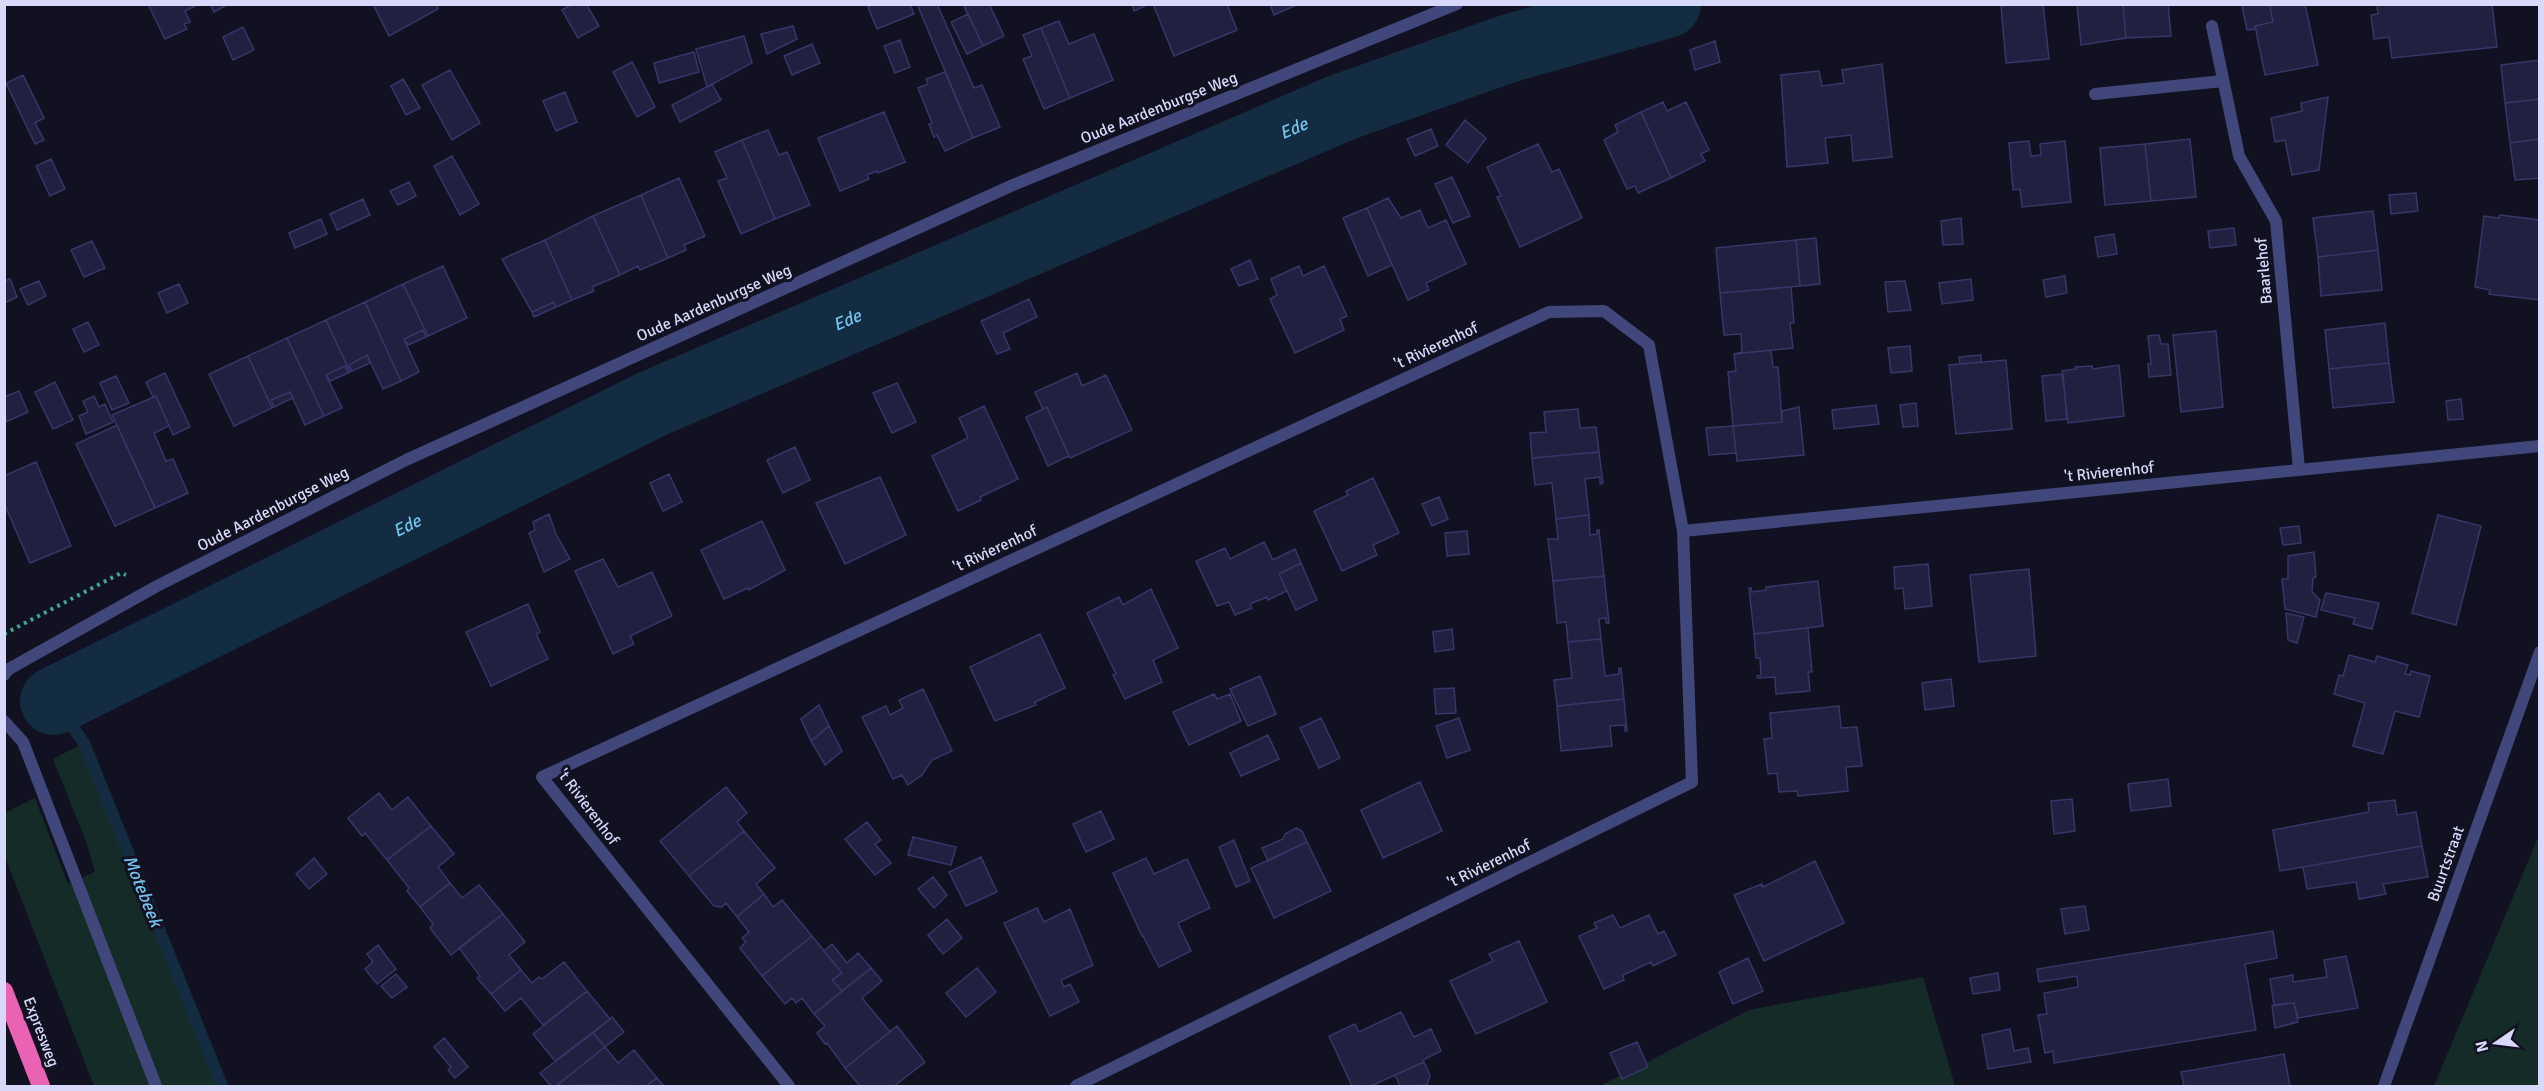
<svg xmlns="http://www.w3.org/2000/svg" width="2544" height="1091" font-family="Signika,sans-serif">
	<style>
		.green { fill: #152b27 }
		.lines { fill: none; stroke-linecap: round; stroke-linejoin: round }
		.stream { stroke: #142c42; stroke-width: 12 }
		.river { stroke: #142c42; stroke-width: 68 }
		.building { fill: #222040; stroke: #383569; stroke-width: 1.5 }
		.path { stroke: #3fa693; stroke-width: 4; stroke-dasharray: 3 4.5; stroke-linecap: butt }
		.street { stroke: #42477b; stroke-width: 12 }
		.highway { stroke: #ea62b4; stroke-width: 18 }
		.labels { text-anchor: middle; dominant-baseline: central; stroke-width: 6; stroke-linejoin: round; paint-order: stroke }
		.street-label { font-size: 16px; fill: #d7d8fa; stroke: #121122 }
		.water-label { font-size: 18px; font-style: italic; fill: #73c3ec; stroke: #121122 }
	</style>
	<rect width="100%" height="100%" fill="#121122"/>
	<path class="green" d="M84,743L222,1086H94L5,857V813L35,798L68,884L95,872L87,844L53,759Z
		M2539,835V1086H2434Z
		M1923,977L1955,1086H1600L1749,1010Z"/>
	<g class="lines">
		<path class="stream" d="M54,701L84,743L222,1086"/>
		<path class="river" id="s1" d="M54,701L652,404L1343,107L1510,48L1667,4"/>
	</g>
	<path class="building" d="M148,4H199L185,11L190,22L184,24L187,29L165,39Z
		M210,4H229L214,12Z
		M373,4H436L438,9L389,36Z
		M572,4H586L599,26L578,38L562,10Z
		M873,4H910L914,14L877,29L868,7Z
		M917,4H937L974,88L982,85L1000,127L973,138Z
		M963,4H989L1004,36L983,46Z
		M1132,4H1149L1134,11Z
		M1153,4H1227L1237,30L1174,56Z
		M1270,4H1299L1274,15Z
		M2020,4H2043L2049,59L2006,63L2001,6Z
		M2077,4H2123L2126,38L2081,45Z
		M2123,4H2168L2171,36L2126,38Z
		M2249,4H2275L2270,6L2273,22L2255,26L2256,29L2247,30L2242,6Z
		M2275,4H2305L2318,65L2265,75L2255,26L2273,22L2270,6Z
		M2377,4H2492L2497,47L2392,58L2389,37L2374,39L2371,15L2378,14Z
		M968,14L983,46L967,54L951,22Z
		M1059,21L1069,44L1094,34L1113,80L1070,98L1041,28Z
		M793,26L797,39L767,54L761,34Z
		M243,27L254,50L233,60L223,37Z
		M1041,28L1070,98L1044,109L1023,59L1032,56L1023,35Z
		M744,36L752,63L707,87L696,49Z
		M900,40L910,67L895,73L884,46Z
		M1715,41L1720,62L1695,70L1690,50Z
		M812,44L820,63L792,75L784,56Z
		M694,52L699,72L659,83L654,63Z
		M2540,60V99L2505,103L2501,65Z
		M632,62L655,107L637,117L613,72Z
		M1882,64L1892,157L1853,161L1851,135L1825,138L1828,163L1787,167L1781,75L1819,71L1822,86L1844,83L1842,70Z
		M450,70L480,123L452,140L422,85Z
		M945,72L973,138L945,151L937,135L934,137L929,124L932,123L918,88L928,84L926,79Z
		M23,75L44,118L35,123L44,140L35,144L6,83Z
		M403,79L420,108L406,115L391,86Z
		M712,84L721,100L680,122L672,105Z
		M565,92L577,122L556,131L543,101Z
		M2328,97L2319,170L2292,175L2285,140L2275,142L2271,118L2302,111L2301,103Z
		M2540,99V139L2510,143L2505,103Z
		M1663,102L1667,111L1686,102L1709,150L1701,154L1705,161L1671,178L1641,112Z
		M884,112L905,162L878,173L877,171L867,175L869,179L840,191L818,138Z
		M1641,112L1671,178L1638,193L1635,186L1627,189L1604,140L1618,132L1615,125Z
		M1465,120L1486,138L1468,163L1446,145Z
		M1431,129L1438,146L1415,156L1407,139Z
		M768,130L779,155L787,152L810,205L775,219L742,140Z
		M2190,139L2196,197L2151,201L2145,144Z
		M2540,139V178L2515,180L2510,143Z
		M742,140L775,219L741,234L718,181L727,178L715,152Z
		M2029,141L2031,156L2041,155L2040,144L2065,141L2071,202L2022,207L2020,189L2013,190L2009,143Z
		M1538,144L1552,172L1559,169L1582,218L1520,247L1497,197L1501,196L1487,167Z
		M2145,144L2151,201L2105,205L2100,148Z
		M452,156L479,204L460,215L434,166Z
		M51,159L65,189L50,196L36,166Z
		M1452,177L1470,216L1453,223L1435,184Z
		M679,178L705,236L684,245L686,250L668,258L641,195Z
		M409,182L416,196L398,205L390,191Z
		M2416,193L2418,211L2391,214L2389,195Z
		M641,195L668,258L640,270L638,266L620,275L593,216Z
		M1388,198L1401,218L1420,210L1428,228L1446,220L1466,264L1426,283L1429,290L1408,300L1367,208Z
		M363,199L370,215L337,230L330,214Z
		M1367,208L1392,265L1368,276L1343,218Z
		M2373,211L2378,250L2318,257L2313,218Z
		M2500,215L2540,220V300L2489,294L2490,290L2475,287L2484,216L2499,218Z
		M593,216L620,275L592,287L594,291L572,300L545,240Z
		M1961,218L1963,244L1943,245L1941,221Z
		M321,219L327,234L295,248L289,233Z
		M2234,228L2236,245L2210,248L2208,231Z
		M2114,234L2117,254L2098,257L2095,237Z
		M1816,238L1820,284L1800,286L1796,240Z
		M545,240L572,300L556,307L554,302L532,312L502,259Z
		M1796,240L1800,286L1720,293L1716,248Z
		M92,241L105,268L84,277L71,250Z
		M2378,250L2382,290L2321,296L2318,257Z
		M1250,260L1258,279L1239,286L1231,269Z
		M443,266L467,318L428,336L403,284Z
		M1299,266L1303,276L1324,266L1347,316L1340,319L1344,330L1295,353L1270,299L1277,295L1271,279Z
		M2065,276L2067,293L2046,297L2043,280Z
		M10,279L17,297L4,303V281Z
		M1971,279L1973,300L1942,304L1939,283Z
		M39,281L46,296L28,305L20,289Z
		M1905,281L1911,310L1888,312L1885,282Z
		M179,284L188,303L167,313L158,293Z
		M403,284L428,336L426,337L423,330L404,339L419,372L401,381L365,302Z
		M1791,287L1794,323H1790L1793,348L1734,354L1742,352L1741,334L1724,335L1720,293Z
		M1029,299L1037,317L1003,333L1010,349L997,354L981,321Z
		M365,302L401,381L383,389L367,355L349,365L352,371L350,372L326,320Z
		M554,302L556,307L534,317L532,312Z
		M326,320L350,372L348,373L345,366L326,375L342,408L324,416L287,338Z
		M88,322L99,345L84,352L73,329Z
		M2385,323L2389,363L2329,369L2325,330Z
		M423,330L426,337L408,345L404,339Z
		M2216,331L2223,407L2181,412L2173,335Z
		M2159,335L2161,344H2168L2171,375L2149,377L2148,364H2151L2148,336Z
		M287,338L324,416L305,425L290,392L271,400L274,407L272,408L248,356Z
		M1910,346L1912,371L1891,373L1888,348Z
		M1771,350L1773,367H1778L1782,422L1733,426L1728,372L1736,371L1734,354Z
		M367,355L370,363L352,371L349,365Z
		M1981,355V362L1960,364L1959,357Z
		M248,356L272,408L234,426L209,374Z
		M2006,360L2012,429L1956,434L1949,365Z
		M2389,363L2394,402L2333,408L2329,369Z
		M2119,365L2124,416L2068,423L2062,371L2076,369L2075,367L2092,366L2093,369Z
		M345,366L348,373L330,381L326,375Z
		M165,373L190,427L173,435L156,396L153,397L146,382Z
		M1077,373L1082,386L1106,375L1132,430L1070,458L1047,407L1043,409L1035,392Z
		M2063,374L2067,419L2046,421L2042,376Z
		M116,376L129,403L112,410L100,383Z
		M55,382L73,420L53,429L35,392Z
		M897,383L916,422L892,433L873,393Z
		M19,391L28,412L6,422L4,397Z
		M290,392L293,398L274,407L271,400Z
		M94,396L99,407L105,404L113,422L86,434L79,416L88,412L83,401Z
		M156,396L169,426L154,433L166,461L173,459L188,493L155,508L112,415Z
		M2461,399L2463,419L2448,420L2446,401Z
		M1916,403L1918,426L1903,427L1900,405Z
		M1876,405L1879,424L1834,429L1832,410Z
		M984,406L1018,479L980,497L981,500L958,511L932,456L968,438L959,418Z
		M1047,407L1069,456L1048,466L1026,417Z
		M1799,407L1804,455L1737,461L1733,426L1782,422V411Z
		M1578,409L1580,428L1596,427L1599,452L1532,458L1530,433L1546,432L1544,412Z
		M117,425L155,508L115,526L76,444Z
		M1733,426L1736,453L1709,455L1706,428Z
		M795,447L810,480L783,493L767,460Z
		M1599,452L1603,483L1600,484V477L1585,479L1589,515L1556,519L1552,483L1535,485L1532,458Z
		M36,462L71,546L30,563L4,503V476Z
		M669,474L682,502L663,511L650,483Z
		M880,477L906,535L845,564L816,503Z
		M1373,478L1399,533L1373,545L1377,555L1342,571L1314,511L1348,495L1346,491Z
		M1439,497L1448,519L1432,526L1422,504Z
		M549,514L556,534L570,559L544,572L529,533L535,530L533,522Z
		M1589,515L1590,535L1597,534V530H1599L1604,576L1553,581L1548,539H1558L1556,519Z
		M2438,515L2481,526L2456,625L2412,613Z
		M762,521L785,570L749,590L748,588L724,599L701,550Z
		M2299,526L2301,543L2283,545L2280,528Z
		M1467,531L1469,554L1447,556L1445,533Z
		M1264,542L1273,560L1295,549L1301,563L1279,574L1287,591L1268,600L1267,597L1250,604L1252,608L1235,615L1229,602L1217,606L1196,561L1225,548L1230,559Z
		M2314,552L2316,577L2313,578L2312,592L2320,600L2316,617L2285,609L2282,579H2288V556Z
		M603,559L618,587L652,572L672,616L630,636L634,644L613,654L575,571Z
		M1301,563L1317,600L1296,610L1279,574Z
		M1928,564L1932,606L1905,609L1903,588L1895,589L1894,567Z
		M2029,569L2036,656L1979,662L1970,575Z
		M1604,576L1609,623H1606V618L1599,619L1601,639L1568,642L1566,622L1557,623L1553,581Z
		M1818,581L1823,626L1754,634L1749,588H1751L1752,592L1766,590V587Z
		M1151,589L1178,648L1153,660L1162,682L1125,699L1113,675L1116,674L1087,613L1119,597L1123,605Z
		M2326,593L2379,603L2372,629L2353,624L2355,618L2321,610Z
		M528,604L540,632L536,634L548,659L491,686L466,632Z
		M2286,613L2304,617L2297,643L2288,640Z
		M1808,628L1812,672H1808L1810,691L1776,694L1775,677L1758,678L1757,676L1761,675L1760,658H1756L1754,634Z
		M1452,629L1454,649L1435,652L1433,632Z
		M1040,634L1065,688L1035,702L1036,705L995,721L970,667Z
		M1601,639L1605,676L1619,674V668H1621L1624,699L1557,706L1554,680L1572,678L1568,642Z
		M2349,655L2375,662L2377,656L2408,665L2405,674L2410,675L2411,671L2430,676L2419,717L2395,711L2383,754L2353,746L2365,703L2334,694L2339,675L2343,676Z
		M1260,676L1276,714L1248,726L1230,689Z
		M1951,679L1954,706L1925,710L1922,683Z
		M1454,688L1456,713L1436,714L1434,689Z
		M923,689L952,751L932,760L922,775L908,785L902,775L893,779L862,717L886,706L890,715L903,708L899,700Z
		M1214,694L1217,699L1230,694L1241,721L1189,745L1173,712Z
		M1624,699L1627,731H1625V725L1610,726L1612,746L1561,751L1557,706Z
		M819,705L829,726L811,741L801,719Z
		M1839,706L1841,728L1857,727L1862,766L1846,767L1848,791L1798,796L1797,791L1779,792L1777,773L1768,774L1764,739L1772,738L1770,713Z
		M1321,718L1340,758L1319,768L1300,728Z
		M1459,718L1470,750L1447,758L1436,726Z
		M829,726L842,751L825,765L811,741Z
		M1268,735L1279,759L1241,776L1230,753Z
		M2168,779L2171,806L2131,811L2128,784Z
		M1420,782L1442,831L1383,858L1361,810Z
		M726,787L747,813L737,822L744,831L689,876L660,841Z
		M379,793L392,810L408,797L431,826L387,860L365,833L362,836L348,818Z
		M2072,799L2075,831L2054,834L2051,801Z
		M2395,800L2397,815L2416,812L2422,846L2280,871L2273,830L2369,812L2368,803Z
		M1101,811L1114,839L1086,852L1073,824Z
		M867,822L881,840L875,844L891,863L875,875L845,839Z
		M431,826L454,854L438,867L450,883L420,907L407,891L409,888L387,860Z
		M1296,828L1302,831L1307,842L1268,861L1262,848L1283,839L1285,834Z
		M744,831L775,868L756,884L764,894L737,917L726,903L722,907L714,906L689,876Z
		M913,837L956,847L951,865L908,855Z
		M1234,840L1250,881L1236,887L1219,847Z
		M1307,842L1331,891L1274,918L1251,868Z
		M2422,846L2428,877L2383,884L2386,894L2359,899L2356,882L2307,889L2303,867Z
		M981,857L997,892L966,906L949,872Z
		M314,858L327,874L309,889L296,874Z
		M1146,858L1154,874L1187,859L1210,908L1178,923L1191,951L1159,967L1143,936H1142L1113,873Z
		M1815,861L1844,923L1764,961L1734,895L1762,884L1763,887Z
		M933,877L947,895L934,908L918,889Z
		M450,883L462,898L479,885L503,914L451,955L430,928L433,924L420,907Z
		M764,894L773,907L782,900L812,936L762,976L740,948L746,942L742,938L749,932L737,917Z
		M2085,906L2089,930L2065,934L2061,909Z
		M1037,908L1044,922L1070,909L1093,965L1061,980L1064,987L1070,984L1079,1002L1050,1016L1004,923Z
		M503,914L525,942L509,955L521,970L491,994L477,978L480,976L459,948Z
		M1613,915L1620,928L1649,915L1658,934L1664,931L1676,955L1653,966L1651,962L1623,975L1624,980L1604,989L1579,936L1597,928L1594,923Z
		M947,919L962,938L943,954L928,935Z
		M2273,931L2277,958L2245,964L2256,1030L2054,1063L2053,1051L2045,1053L2038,1015L2047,1014L2044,993L2078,987L2077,976L2039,982L2037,969Z
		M812,936L842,973L832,980L842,991L814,1014L802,998L796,1003L792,998L785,1004L762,976Z
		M1519,941L1547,1002L1476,1034L1450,981L1493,961L1489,954Z
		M832,944L847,963L858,953L871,968L842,991L832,980L842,973L824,951Z
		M378,945L396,969L377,984L365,969L373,962L367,954Z
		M2346,956L2358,1008L2298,1018L2294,1003L2274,1005L2270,979L2293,975V982L2327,977L2324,960Z
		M1748,958L1763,991L1733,1004L1719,972Z
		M564,962L587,991L543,1025L521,998L505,1011L491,994L521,970L532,983L539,977L542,979Z
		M871,968L882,981L862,998L890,1032L845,1068L827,1043L825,1044L817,1033L825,1026L814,1014Z
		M977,968L996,992L966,1017L946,993Z
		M1998,973L2000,990L1973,994L1970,978Z
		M396,974L407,987L392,998L381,986Z
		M587,991L610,1019L555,1061L533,1034Z
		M2294,1003L2298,1022L2275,1028L2272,1006Z
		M1401,1012L1414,1037L1431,1029L1441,1051L1423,1060L1424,1062L1371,1086H1352L1329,1036L1355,1024L1359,1032Z
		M612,1017L624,1032L605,1047L593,1033Z
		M897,1026L925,1062L894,1086H860L845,1068Z
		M2010,1029L2014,1051L2028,1048L2031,1062L1988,1069L1982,1035Z
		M593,1033L605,1047L556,1086H551L540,1073Z
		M444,1038L468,1067L455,1078L448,1070L451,1067L434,1047Z
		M1637,1042L1648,1067L1622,1079L1610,1053Z
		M605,1047L618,1063L634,1050L657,1078L646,1086L591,1085L556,1086Z
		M2284,1054L2290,1086H2184L2181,1072Z
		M1424,1062L1430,1075L1427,1085L1400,1086L1395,1075Z
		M657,1078L664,1086H646Z"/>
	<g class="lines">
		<path class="path" d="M4,634L121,573L126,575"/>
		<path class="street" d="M2212,26L2239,156L2276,221L2299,469
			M2095,94L2223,81
			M1683,531L2540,446
			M4,675L9,669L157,586L406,460L1013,185L1457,4
			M4,721L23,742L156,1086
			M789,1086L542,777L1549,312L1604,311L1649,345L1683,531L1692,782L1076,1086
			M2384,1086L2540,652"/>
		<path class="highway" d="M4,991L41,1086"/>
	</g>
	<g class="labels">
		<g class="street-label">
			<text transform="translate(1159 108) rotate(-22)">Oude Aardenburgse Weg</text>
			<text transform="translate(2264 271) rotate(-95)">Baarlehof</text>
			<text transform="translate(714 303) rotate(-24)">Oude Aardenburgse Weg</text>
			<text transform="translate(1436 346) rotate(-25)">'t Rivierenhof</text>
			<text transform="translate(2109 472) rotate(-6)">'t Rivierenhof</text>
			<text transform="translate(273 509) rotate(-27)">Oude Aardenburgse Weg</text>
			<text transform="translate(995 549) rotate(-25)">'t Rivierenhof</text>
			<text transform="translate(588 807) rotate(53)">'t Rivierenhof</text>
			<text transform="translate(1489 864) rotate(-26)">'t Rivierenhof</text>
			<text transform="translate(2446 864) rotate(-70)">Buurtstraat</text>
			<text transform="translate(41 1032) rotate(69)">Expresweg</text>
		</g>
		<g class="water-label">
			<text stroke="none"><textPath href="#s1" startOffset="1366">Ede</textPath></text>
			<text stroke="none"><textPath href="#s1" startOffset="880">Ede</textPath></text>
			<text stroke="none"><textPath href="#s1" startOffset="394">Ede</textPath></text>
			<text transform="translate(143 891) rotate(68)">Motebeek</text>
		</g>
	</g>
	<rect width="2544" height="1091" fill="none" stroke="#d7d8fa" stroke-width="12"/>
	<g transform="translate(2496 1043) rotate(256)" stroke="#121122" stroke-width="4.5" paint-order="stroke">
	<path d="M0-4.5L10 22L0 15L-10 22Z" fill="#d7d8fa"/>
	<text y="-9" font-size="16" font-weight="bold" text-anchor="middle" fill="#d7d8fa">N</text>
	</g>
</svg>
